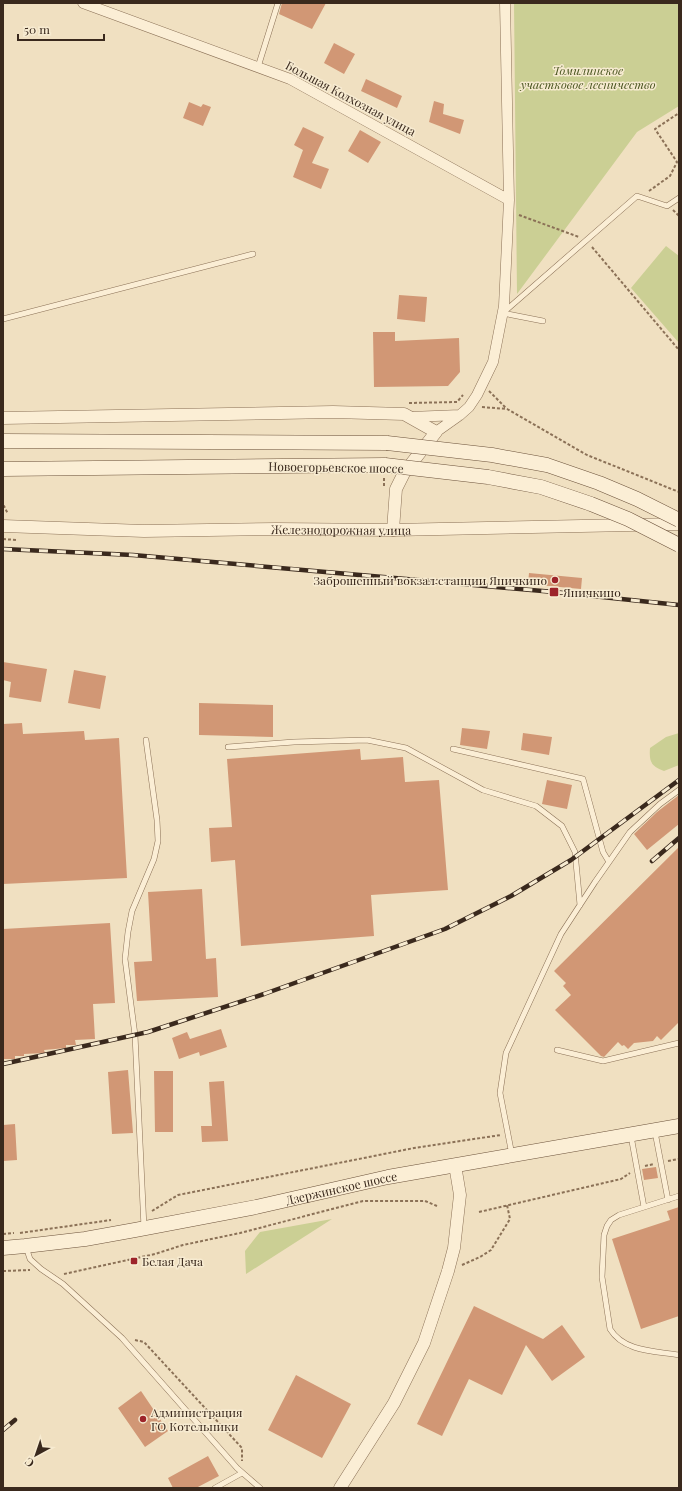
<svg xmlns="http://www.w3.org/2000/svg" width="682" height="1491" font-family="'Playfair Display',serif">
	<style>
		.green { fill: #cbcf94 }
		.building { fill: #d19775 }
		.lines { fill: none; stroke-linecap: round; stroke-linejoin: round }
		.service-casing { stroke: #8b7157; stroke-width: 6 }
		.minor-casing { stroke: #8b7157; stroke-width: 11 }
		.tertiary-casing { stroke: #8b7157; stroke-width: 13 }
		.secondary-casing { stroke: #6c523b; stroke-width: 15 }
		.path { stroke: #8b7157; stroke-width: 2; stroke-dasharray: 3 2; stroke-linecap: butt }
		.service { stroke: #fbeed5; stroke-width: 5 }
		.minor { stroke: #fbeed5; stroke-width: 10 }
		.tertiary { stroke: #fbeed5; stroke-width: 12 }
		.secondary { stroke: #fbeed5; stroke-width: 14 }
		.rail-casing { stroke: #3a291d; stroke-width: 4.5 }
		.rail { stroke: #f7ebd1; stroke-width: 3; stroke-dasharray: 9; stroke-linecap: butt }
		.secondary-bridge-casing { stroke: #6c523b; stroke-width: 15; stroke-linecap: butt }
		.secondary-bridge { stroke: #fbeed5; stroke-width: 14 }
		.poi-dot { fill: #9d242a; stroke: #f7ebd1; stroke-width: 1.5 }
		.labels { text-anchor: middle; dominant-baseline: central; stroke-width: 3; stroke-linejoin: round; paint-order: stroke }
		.park-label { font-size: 12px; font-style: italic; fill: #4c5722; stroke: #f7ebd1 }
		.street-label { font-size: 12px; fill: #3a291d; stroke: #f7ebd1 }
		.poi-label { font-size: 12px; fill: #3a291d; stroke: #f7ebd1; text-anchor: start }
	</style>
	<rect width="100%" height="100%" fill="#f0e0c1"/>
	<path class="green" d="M514,3H679V106L637,132L517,294Z
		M666,246L679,256V343L631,288Z
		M679,733V765L664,771C651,766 649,762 650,748L666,737Z
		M332,1219L246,1274L245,1251L260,1232Z"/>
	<path class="building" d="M282,3H326L312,29L279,14Z
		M334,43L355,54L344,74L324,63Z
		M366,79L402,96L397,108L361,91Z
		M434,101L444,104L443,114L464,120L460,134L429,122Z
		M189,102L201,107L203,104L211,107L203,126L183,118Z
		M303,127L324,137L312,163L329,169L321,189L293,177L303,150L294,145Z
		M360,130L381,142L368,163L348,151Z
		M399,295L427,297L425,322L397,319Z
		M373,332H395V341L459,338L460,372L448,386L374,387Z
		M529,573L582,578L581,589L528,584Z
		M3,662L47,669L41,702L9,697L11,682L3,680Z
		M74,670L106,676L100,709L68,703Z
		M199,703L273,705V737L199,735Z
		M22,723L23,734L84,731L85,740L119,738L127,878L3,884V724Z
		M462,728L490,731L487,749L460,745Z
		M523,733L552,737L549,755L521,750Z
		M360,749L361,760L403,757L405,782L439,780L448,890L371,895L374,936L241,946L235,860L211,862L209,828L232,827L227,759Z
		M547,780L572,785L567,809L542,804Z
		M679,795V824L647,850L634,834L657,812Z
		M679,847V1022L661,1040L657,1036L653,1041L634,1043L628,1049L624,1045L622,1046L618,1042L604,1057L601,1056L555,1010L571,995L563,986L566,983L554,971Z
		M202,889L206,959L216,958L218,997L137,1001L134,962L152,961L148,892Z
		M110,923L115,1003L93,1004L95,1039L75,1040L76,1045H66V1048L44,1050L45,1053L24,1054V1056H15V1059H3V929Z
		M221,1029L227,1047L200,1056L199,1052L179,1059L172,1038L187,1032L190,1039Z
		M128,1070L133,1133L112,1134L108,1072Z
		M154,1071H173V1132H155Z
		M224,1081L228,1141L202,1142L201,1126H212L209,1082Z
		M15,1124L17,1160L3,1161V1125Z
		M656,1167L658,1178L644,1180L642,1169Z
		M679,1207V1316L641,1329L612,1239L670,1220L667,1211Z
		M474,1306L543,1339L562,1325L585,1357L552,1381L526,1345L502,1395L469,1379L442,1436L417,1424Z
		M296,1375L351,1404L322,1458L268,1430Z
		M141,1391L168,1431L145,1447L118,1408Z
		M208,1456L219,1476L196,1488H173L168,1478Z"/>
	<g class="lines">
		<g class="service-casing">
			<path id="service" d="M258,67L278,3
				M504,312L637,196L667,206L679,198
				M502,313L543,321
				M3,319L253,254
				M228,747L294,742L367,740L406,748L483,790L536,806L562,826L575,852L580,905
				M453,749L583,779L603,852L609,862
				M557,1050L603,1061L679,1043
				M655,1132L668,1200
				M631,1136L644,1207
				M512,1155L500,1093L506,1053L561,934L595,882L630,832L660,804L679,790
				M679,1196L619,1215L611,1220L607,1226L604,1235L602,1277L610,1329C624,1352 655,1351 679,1355
				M144,1228L135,1035L125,959L128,932L132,911L154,859L158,841L157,820L146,740
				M26,1247L30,1259L41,1269L63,1284L122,1338L237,1468L260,1488
				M215,1488L242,1473"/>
		</g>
		<g class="minor-casing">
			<path id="minor" d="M83,3L290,79L509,200
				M410,417L460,415
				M436,432L460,415L469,407L477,395L493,362L504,306L509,200L505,3"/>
		</g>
		<g class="tertiary-casing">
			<g id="tertiary">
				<path d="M3,418L333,412L404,414L436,432L404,473L396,489L393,530"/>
				<path id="s1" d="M3,526L144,531L276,529L393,530L679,524"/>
				<path d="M340,1488L394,1403L424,1343L448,1271L454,1248L460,1195L455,1165"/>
			</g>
		</g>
		<g class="secondary-casing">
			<g id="secondary">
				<path d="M3,441L387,443"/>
				<path d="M3,469L385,465"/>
				<path id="s2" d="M3,1248L25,1246L85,1239L135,1230L256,1207L388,1177L679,1126"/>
			</g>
		</g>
		<path class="path" d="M649,191L670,176L677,162L655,129L679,113
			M673,210L679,216
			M519,215L579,237
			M592,247L679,350
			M489,391L506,408
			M409,403L457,402L463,395
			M482,407L507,409L587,455L679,492
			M384,486V477
			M3,506H4L8,514
			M3,539L16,540V538
			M668,1161L679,1159
			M645,1166L654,1164
			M152,1211L178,1195L414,1148L501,1135
			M479,1212L621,1179L630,1173
			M20,1233L111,1220
			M3,1234L14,1233
			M462,1265L480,1257L491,1250L510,1219L507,1205
			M3,1271L30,1270
			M64,1274L155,1254L183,1245L240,1233L363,1201H425L437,1206
			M135,1340L144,1342L242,1448V1461"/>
		<use href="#service" class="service"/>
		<use href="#minor" class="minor"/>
		<use href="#tertiary" class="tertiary"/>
		<use href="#secondary" class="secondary"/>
		<g class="rail-casing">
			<path id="rail" d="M3,549L133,555L554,592L679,605
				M652,861L679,838
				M3,1064L148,1032L264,994L445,929L511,896L571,860L679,780
				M3,1430L15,1420"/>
		</g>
		<use href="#rail" class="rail"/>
		<g class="secondary-bridge-casing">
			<path id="secondary-bridge" d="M387,443L492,455L547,465L599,483L637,499L679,520
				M385,465L488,477L541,487L591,504L628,519L679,545"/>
		</g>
		<use href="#secondary-bridge" class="secondary-bridge"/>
	</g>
	<g class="poi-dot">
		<circle cx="555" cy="580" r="4"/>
		<rect x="549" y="587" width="10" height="10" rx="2"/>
		<rect x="130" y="1257" width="8" height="8" rx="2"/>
		<circle cx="143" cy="1419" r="4"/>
	</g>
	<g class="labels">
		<g class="park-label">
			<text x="588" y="70">Томилинское<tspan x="588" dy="14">участковое лесничество</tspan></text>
		</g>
		<g class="street-label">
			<text transform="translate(351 98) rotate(28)">Большая Колхозная улица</text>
			<text transform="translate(336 467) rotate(1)">Новоегорьевское шоссе</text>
			<text stroke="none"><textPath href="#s1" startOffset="338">Железнодорожная улица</textPath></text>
			<text stroke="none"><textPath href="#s2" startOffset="344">Дзержинское шоссе</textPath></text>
		</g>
		<g class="poi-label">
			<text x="547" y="580" text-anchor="end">Заброшенный вокзал станции Яничкино</text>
			<text x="563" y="592">Яничкино</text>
			<text x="142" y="1261">Белая Дача</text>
			<text x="151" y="1412">Администрация<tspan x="151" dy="14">ГО Котельники</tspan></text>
		</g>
	</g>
	<rect width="682" height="1491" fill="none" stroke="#3a291d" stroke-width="8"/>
	<g transform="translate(36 1455) rotate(220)" stroke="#f7ebd1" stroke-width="3" paint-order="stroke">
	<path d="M0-3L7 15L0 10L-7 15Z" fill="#3a291d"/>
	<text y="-6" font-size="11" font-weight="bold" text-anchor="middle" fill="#3a291d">С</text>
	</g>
	<path d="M18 34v6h86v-6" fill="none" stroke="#3a291d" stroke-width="2"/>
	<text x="24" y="34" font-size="12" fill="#3a291d" stroke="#f7ebd1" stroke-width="3" paint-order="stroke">50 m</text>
</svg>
